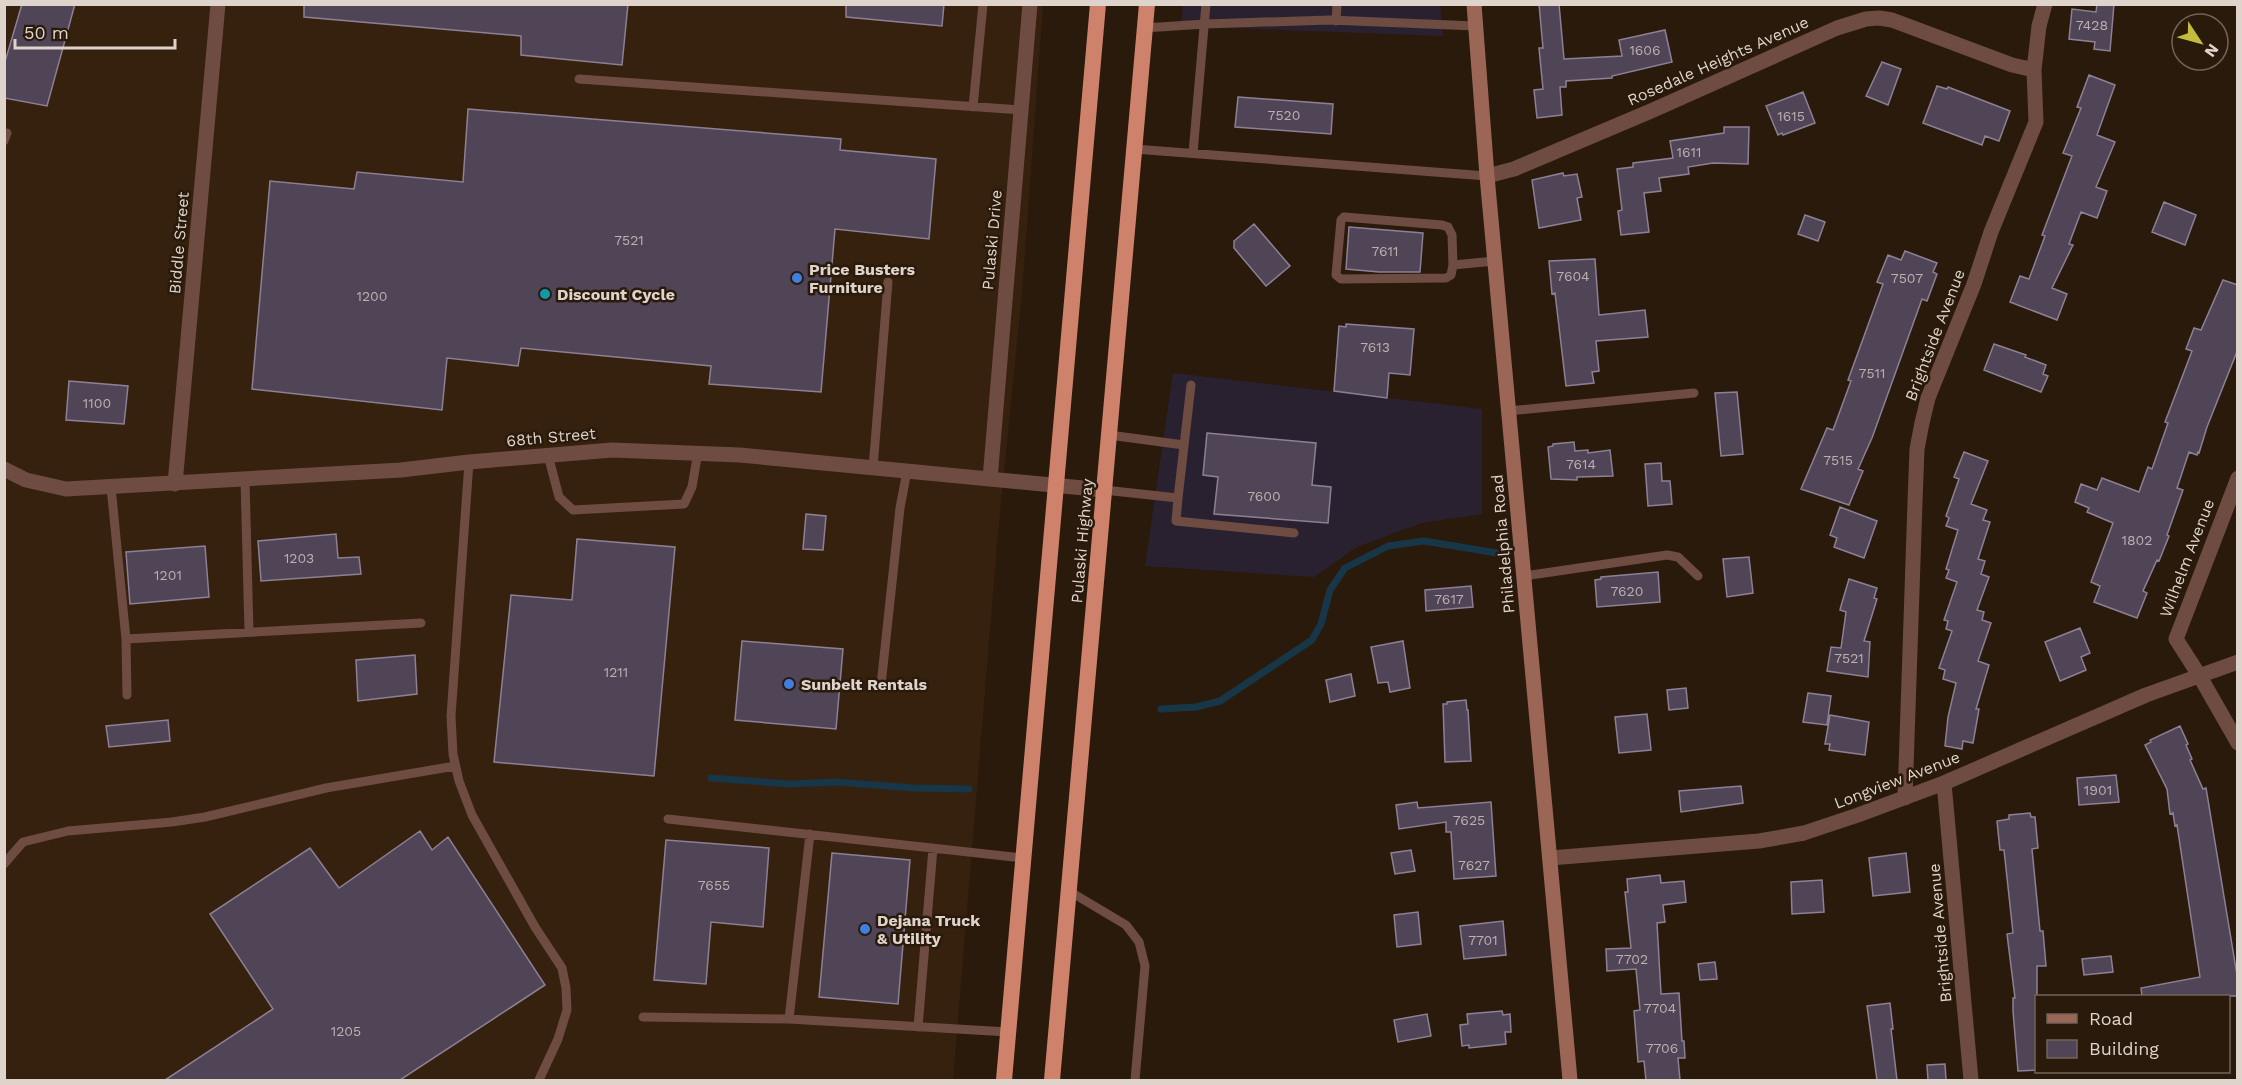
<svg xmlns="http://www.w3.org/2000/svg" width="2242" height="1085" font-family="'Work Sans',sans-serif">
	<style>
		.commercial { fill: #2a2130 }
		.built { fill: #35210d }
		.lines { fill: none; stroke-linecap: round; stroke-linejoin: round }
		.stream { stroke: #173647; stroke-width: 7 }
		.building { fill: #504457; stroke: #8d8095; stroke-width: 1.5 }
		.service { stroke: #6e4c42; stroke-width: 9 }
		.minor { stroke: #6e4c42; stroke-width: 15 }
		.secondary { stroke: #9b6656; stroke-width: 15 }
		.trunk { stroke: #ce826c; stroke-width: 16 }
		.shop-dot { fill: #3f7fe0; stroke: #2a1a0c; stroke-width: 2 }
		.culture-dot { fill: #0f9aa8; stroke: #2a1a0c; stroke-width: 2 }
		.labels { text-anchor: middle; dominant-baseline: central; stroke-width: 5; stroke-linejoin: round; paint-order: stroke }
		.number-label { font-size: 14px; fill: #bbb0ae }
		.street-label { font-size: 16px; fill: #dfd4cb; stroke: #2a1a0c }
		.poi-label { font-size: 16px; font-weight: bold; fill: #dfd4cb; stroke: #2a1a0c; text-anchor: start }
	</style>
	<rect width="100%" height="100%" fill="#2a1a0c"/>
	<path class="commercial" d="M1440,4L1443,36L1181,26L1183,5Z
		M1173,373L1482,409V514L1422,523L1357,547L1314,577L1145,566Z"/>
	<path class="built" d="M5,5H1043L1022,293L998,533L953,1080H5Z"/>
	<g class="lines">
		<path class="stream" d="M1161,709L1196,707L1220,701L1312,640L1321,624L1330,590L1345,568L1388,546L1424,541L1497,553
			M711,778L790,784L837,782L913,788L969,789"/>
	</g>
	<path class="building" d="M22,4H75L47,106L4,98V65Z
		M304,4H628L622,65L521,55V36L304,17Z
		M846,4H944L942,26L846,17Z
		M1539,4H1559L1564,59L1622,56L1619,40L1665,30L1672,62L1612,76V78L1566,81V87H1560L1562,115L1537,118L1534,90L1543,89L1539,48H1543Z
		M2097,4H2114L2110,51L2094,49L2095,42L2069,39L2072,9L2096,12Z
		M1882,62L1901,69L1888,105L1866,96Z
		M2089,75L2115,85L2097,135L2115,142L2096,187L2107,191L2097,218L2081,212L2069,244L2073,245L2052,288L2067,294L2057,320L2010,302L2020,276L2029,279L2045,236L2042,235L2072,156L2063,153L2081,108L2077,107Z
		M1937,86L1947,89L1948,87L2010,111L1999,141L1985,136L1982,145L1923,123Z
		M1803,92L1815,123L1783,135L1782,133L1778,135L1766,106Z
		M1238,97L1333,104L1331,134L1235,127Z
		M468,109L841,139L840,150L936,159L929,239L835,229L821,392L709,384L711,366L521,348L518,366L447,358L442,410L252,389L270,181L354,189L357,172L463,182Z
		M1724,127H1749L1748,164L1713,163L1688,167L1689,174L1659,178L1661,191L1644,193L1649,232L1621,235L1618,211L1622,210L1617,169L1633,167V163L1673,158L1670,141L1724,133Z
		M1563,173L1564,176L1577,174L1582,197L1577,198L1581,220L1539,228L1532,180Z
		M2164,202L2196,215L2185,245L2152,232Z
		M1805,215L1825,222L1818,241L1798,234Z
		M1254,224L1290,266L1266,286L1234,248V241Z
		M1349,227L1423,233L1420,272H1379L1346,269Z
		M1905,251L1937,263L1933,272L1937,274L1927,301L1922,299L1872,438L1858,469L1863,471L1849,505L1801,489L1827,428L1833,430L1851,381L1848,380L1883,284L1877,282L1888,255L1901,260Z
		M1595,259L1599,315L1645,310L1648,337L1596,341L1599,371L1592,372L1594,383L1566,386L1555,293L1552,294L1549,261Z
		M2223,280L2238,285V349L2207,427L2199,453L2198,452L2197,455L2189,452L2177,488L2183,490L2167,535L2169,536L2159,561L2157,560L2143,591L2147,593L2137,618L2094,602L2100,586L2091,582L2113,523L2087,512L2089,508L2075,502L2081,484L2097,490L2102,478L2139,492L2148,467L2152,469L2168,423L2165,422L2192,351L2186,349L2194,328L2201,330Z
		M1346,324L1414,329L1410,375L1389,373L1387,398L1334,391L1339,326L1346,327Z
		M1994,344L2026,355L2025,357L2046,365L2043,374L2048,376L2041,392L1984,370Z
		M69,381L128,386L124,424L66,420Z
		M1737,392L1743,454L1721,456L1715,393Z
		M1207,433L1316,443L1312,485L1331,487L1328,523L1214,514L1218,477L1203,475Z
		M1574,442L1575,451L1588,450V453L1610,450L1613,476L1577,477V480L1551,479L1548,447L1553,446V444Z
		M1964,452L1988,461L1971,504L1987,510L1983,520L1990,522L1978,559L1985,561L1981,574L1989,577L1977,610L1984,612L1982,620L1991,623L1978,661L1989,665L1976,709H1979L1978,715L1973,743L1963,741L1962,749L1945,746L1948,717L1956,683L1943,679L1945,670L1939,668L1952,631L1946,629L1948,621L1944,620L1957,582L1946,578L1949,570L1946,569L1958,530L1946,526L1949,518L1946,516L1959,479L1954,477Z
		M1661,463L1662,481H1670L1672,504L1648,506L1645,464Z
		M1840,507L1877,521L1864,558L1834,547L1837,538L1830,535Z
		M806,514L826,516L823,550L803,549Z
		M336,534L338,558L359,557L361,574L261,581L258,541Z
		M577,539L675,547L654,776L494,762L511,595L572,600Z
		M205,546L209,597L130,604L126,552Z
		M1749,557L1753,593L1727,597L1723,559Z
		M1658,572L1660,602L1597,607L1595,580L1601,579V577Z
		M1849,579L1877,588L1874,598L1877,599L1864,641L1870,642L1868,677L1827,671L1831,647L1841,648L1846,612L1840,610L1841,606Z
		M1471,586L1473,607L1426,611L1425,590Z
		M2080,628L2090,653L2081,657L2086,670L2060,681L2045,642Z
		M742,641L843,649L836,729L735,720Z
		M1403,641L1410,688L1390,692L1388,682L1378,683L1371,647Z
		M415,655L417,694L358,701L356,660Z
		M1351,674L1355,696L1330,702L1326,680Z
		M1686,688L1688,708L1669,710L1667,690Z
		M1808,693L1831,696L1827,725L1803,722Z
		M1466,700L1467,710H1468L1471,761L1445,762L1443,704H1447V702Z
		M1647,714L1651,750L1619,753L1615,717Z
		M1830,715L1869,722L1865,755L1829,750L1830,744H1825Z
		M168,720L170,741L109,747L106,726Z
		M2180,726L2188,744L2186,745L2192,759L2190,760L2203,789L2206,788L2238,981V996H2142L2141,988L2200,977L2177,825L2175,826L2173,813L2170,814L2167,789L2145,745L2151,742L2150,740Z
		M2116,775L2119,802L2079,805L2077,778Z
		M1741,786L1743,803L1681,812L1679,791Z
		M1417,802L1418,808L1491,802L1496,876L1454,879L1451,832H1446V822L1399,829L1396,805Z
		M2030,813L2031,817H2035L2038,848L2032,849L2040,931H2043L2046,966H2037V1070L2018,1071L2013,1011V998H2015L2007,934L2013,933L2004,850H2000L1997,821L2009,819V815Z
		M420,831L432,850L448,837L545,985L400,1080H165L273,1009L210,914L310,848L339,888Z
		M666,840L769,848L763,927L711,922L706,984L654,980Z
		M1411,850L1415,871L1395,874L1391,853Z
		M832,853L910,860L898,1004L819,997Z
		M1906,853L1910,892L1873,896L1869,858Z
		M1660,875L1661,883L1684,881L1686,902L1663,905L1665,922L1657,923L1661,994L1679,993L1682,1041H1684L1685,1058H1678L1680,1080H1646L1644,1061L1638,1062L1634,1011L1640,1010L1636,969L1607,971L1606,949L1631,948L1625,892H1628L1627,879Z
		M1822,880L1824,912L1792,914L1791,882Z
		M1418,912L1421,944L1397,947L1394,915Z
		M1503,921L1506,955L1464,959L1460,926Z
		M2111,956L2113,972L2084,975L2082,959Z
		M1715,962L1717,979L1700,980L1698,964Z
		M1890,1003L1893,1029H1891L1897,1080H1877L1867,1006Z
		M1502,1011L1503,1015L1510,1014L1511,1032H1505L1506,1044L1469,1048V1045L1462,1046L1460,1025L1468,1024L1467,1014Z
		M1427,1014L1431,1036L1398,1042L1394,1020Z
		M1945,1064L1946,1080H1928L1927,1065Z"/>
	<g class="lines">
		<path class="service" d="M1336,21L1337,4
			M1144,28L1205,24L1330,20L1475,26
			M579,79L1021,110
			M973,107L983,4
			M4,141L7,133
			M1134,149L1487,176
			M1193,153L1206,4
			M1453,265L1451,275L1446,278L1341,279L1336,275L1341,220L1344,217L1442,225L1448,227L1452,235L1453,265L1495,261
			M1509,411L1694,393
			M1109,435L1184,445
			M548,455L559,497L573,510L684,504L692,487L698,452
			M469,462L451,716L453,754L459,781L472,815L535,927L562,968L566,988L567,1010L558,1039L539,1080
			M873,468L888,282
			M245,480L249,632
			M111,487L126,639L127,695
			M1104,490L1178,498L1176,521L1294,533
			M1178,498L1191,385
			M1524,576L1667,555L1678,557L1698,576
			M126,639L421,623
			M881,685L900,508L907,471
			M668,819L1023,858
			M4,864L23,842L68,831L172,822L205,817L326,788L455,766
			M1069,891L1126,925L1139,942L1145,966L1135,1080
			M643,1017L789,1019L1008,1032
			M789,1019L810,834
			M918,1027L933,848"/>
		<path class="minor" d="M1487,176L1514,169L1651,111L1837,28L1866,19L1879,18L1892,20L2012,65L2034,70
			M4,469L26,480L66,489L401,470L469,462L612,450L740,455L1104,490
			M2238,478L2176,639L2199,675L2238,743
			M990,479L1030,4
			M175,484L218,4
			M1944,783L1971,1080
			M1905,798L1915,502L1917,449L1922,423L1928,398L1974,284L1991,232L2036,122L2034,70L2039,26L2045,4
			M1550,858L1759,841L1804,833L1858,815L1944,783L2146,695L2238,662"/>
		<path class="secondary" d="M1474,4L1487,176L1570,1080"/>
		<path class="trunk" d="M1004,1080L1098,4
			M1052,1080L1147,4"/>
	</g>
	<g class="shop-dot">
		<circle cx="797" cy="278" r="6"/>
		<circle cx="789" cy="684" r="6"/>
		<circle cx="865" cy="929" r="6"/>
	</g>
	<circle class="culture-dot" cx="545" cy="294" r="6"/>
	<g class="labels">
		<g class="number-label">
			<text x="2092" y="25">7428</text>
			<text x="1645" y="50">1606</text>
			<text x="1284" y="115">7520</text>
			<text x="1791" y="116">1615</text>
			<text x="1689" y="152">1611</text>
			<text x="629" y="240">7521</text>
			<text x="1385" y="251">7611</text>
			<text x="1573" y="276">7604</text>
			<text x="1907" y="278">7507</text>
			<text x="372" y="296">1200</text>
			<text x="1375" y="347">7613</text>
			<text x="1872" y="373">7511</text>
			<text x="97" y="403">1100</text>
			<text x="1838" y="460">7515</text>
			<text x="1581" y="464">7614</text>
			<text x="1264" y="496">7600</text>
			<text x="2137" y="540">1802</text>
			<text x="299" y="558">1203</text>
			<text x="168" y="575">1201</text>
			<text x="1627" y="591">7620</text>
			<text x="1449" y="599">7617</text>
			<text x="1849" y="658">7521</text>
			<text x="616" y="672">1211</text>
			<text x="2098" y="790">1901</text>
			<text x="1469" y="820">7625</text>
			<text x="1474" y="865">7627</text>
			<text x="714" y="885">7655</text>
			<text x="1483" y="940">7701</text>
			<text x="1632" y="959">7702</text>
			<text x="1660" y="1008">7704</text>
			<text x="346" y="1031">1205</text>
			<text x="1662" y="1048">7706</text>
		</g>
		<g class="street-label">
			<text transform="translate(1718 61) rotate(-24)">Rosedale Heights Avenue</text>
			<text transform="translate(992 240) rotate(-85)">Pulaski Drive</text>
			<text transform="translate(179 243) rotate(-85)">Biddle Street</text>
			<text transform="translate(1935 335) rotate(-69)">Brightside Avenue</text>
			<text transform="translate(551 437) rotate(-5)">68th Street</text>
			<text transform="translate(1082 541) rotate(-85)">Pulaski Highway</text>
			<text transform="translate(1503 544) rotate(-95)">Philadelphia Road</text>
			<text transform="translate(2187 558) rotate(-69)">Wilhelm Avenue</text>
			<text transform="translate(1897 780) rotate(-21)">Longview Avenue</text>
			<text transform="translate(1940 933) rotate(-95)">Brightside Avenue</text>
		</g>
		<g class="poi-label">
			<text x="809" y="269">Price Busters<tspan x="809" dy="18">Furniture</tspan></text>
			<text x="557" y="294">Discount Cycle</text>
			<text x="801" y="684">Sunbelt Rentals</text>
			<text x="877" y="920">Dejana Truck<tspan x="877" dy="18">&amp; Utility</tspan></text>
		</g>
	</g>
	<rect width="2242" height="1085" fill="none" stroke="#dfd4cb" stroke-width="12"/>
	<rect x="2035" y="995" width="195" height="78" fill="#2a1a0c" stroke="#726458" stroke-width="1.5"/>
	<rect x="2047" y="1014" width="30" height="9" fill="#9b6656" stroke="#726458" stroke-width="1.5"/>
	<text x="2089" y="1025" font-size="18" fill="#dfd4cb">Road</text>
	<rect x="2047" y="1040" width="30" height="18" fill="#504457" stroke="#726458" stroke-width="1.5"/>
	<text x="2089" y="1055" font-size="18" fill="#dfd4cb">Building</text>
	<g transform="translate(2200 42) rotate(126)"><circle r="28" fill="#2a1a0c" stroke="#726458" stroke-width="1.5"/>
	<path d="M0-4.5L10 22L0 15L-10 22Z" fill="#c4bc3d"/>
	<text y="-9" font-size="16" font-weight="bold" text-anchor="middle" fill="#dfd4cb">N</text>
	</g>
	<path d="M15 39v9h160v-9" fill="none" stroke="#dfd4cb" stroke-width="3"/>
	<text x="24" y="39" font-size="18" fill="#dfd4cb" stroke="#2a1a0c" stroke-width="4.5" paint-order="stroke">50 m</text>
</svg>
